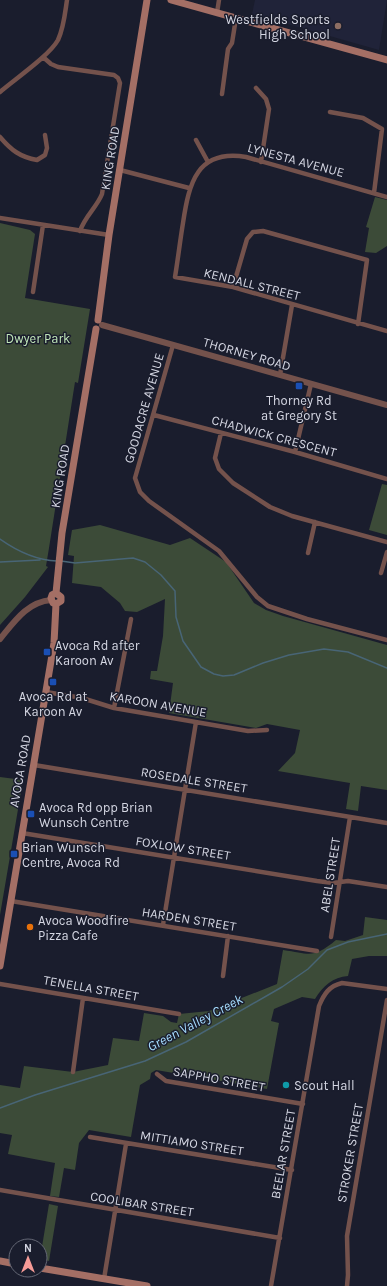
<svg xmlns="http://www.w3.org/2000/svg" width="387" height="1286" font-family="Karla,sans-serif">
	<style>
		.built { fill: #202339 }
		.green { fill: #3c4b38 }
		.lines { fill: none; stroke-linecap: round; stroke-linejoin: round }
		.stream { stroke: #486576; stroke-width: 1.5 }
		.minor { stroke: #74524c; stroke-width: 4.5 }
		.tertiary { stroke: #74524c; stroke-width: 6 }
		.secondary { stroke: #a46f65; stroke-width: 7 }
		.education-dot { fill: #8d6e63; stroke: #1a1d2d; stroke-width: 1.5 }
		.transit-dot { fill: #1a4fb4; stroke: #1a1d2d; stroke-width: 1.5 }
		.food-dot { fill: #e8710a; stroke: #1a1d2d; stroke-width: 1.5 }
		.culture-dot { fill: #0f9aa8; stroke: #1a1d2d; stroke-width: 1.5 }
		.labels { text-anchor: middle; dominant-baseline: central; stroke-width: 3; stroke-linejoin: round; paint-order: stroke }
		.poi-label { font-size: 13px; fill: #d4d6e2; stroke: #1a1d2d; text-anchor: start }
		.street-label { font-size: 13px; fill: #d4d6e2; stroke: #1a1d2d }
		.park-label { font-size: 13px; fill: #c1e7b9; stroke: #1a1d2d }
		.water-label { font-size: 14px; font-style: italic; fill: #a6ddff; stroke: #1a1d2d }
	</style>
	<rect width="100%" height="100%" fill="#1a1d2d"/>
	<path class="built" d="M255,0H387L379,50L252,14Z"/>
	<path class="green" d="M375,197L387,200V246L376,253L365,252L369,228L366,227Z
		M0,223L30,230L35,234L25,298L90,309L78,383L75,382L49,548L46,566L48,567L25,597L0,625Z
		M382,484L387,485V535L369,530Z
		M100,525L170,545L190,538L226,562L254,603L266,610L283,616L387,645V790L361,786L358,811L346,809L350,783L278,771L295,753L300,730L267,724L256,728L169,713L173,683L150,679L151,671H157L163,636L165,599L137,612L125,611L120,603L101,587L72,583L74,556L68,555L72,530Z
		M0,777L23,780L0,915Z
		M365,917L387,920V956H369L352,959L348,976C333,977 323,986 315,999L302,997L274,1009L271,1021L279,1023L267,1089L156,1070L151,1073L150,1079L140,1085L131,1137L89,1130L79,1143L75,1170L64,1168L59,1197L50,1196L55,1163L8,1154L12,1135L0,1133V1085L20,1088L24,1066L73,1072L108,1065L113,1038L139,1041L144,1013L163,1016L171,1022L177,1023L179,1014L209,1011L277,984L283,950C311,954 313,959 336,940L345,941L363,935Z
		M49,1204L58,1206L49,1261L40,1259Z"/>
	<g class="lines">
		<path class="stream" d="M0,539C17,551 35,560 57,561
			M61,561L75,563L133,558L145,562L161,575L175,591L176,617L183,641L201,667L214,674L223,676L234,675L263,663L289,655L324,649L348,652L387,668
			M0,562L40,560
			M0,1108L35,1095L145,1061L186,1042L282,987L308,969L327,950L348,942L387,934"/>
		<path class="minor" d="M217,13L219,0
			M43,57L51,64L58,67L114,75L118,78L120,83L102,194C97,207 85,216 80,231
			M256,88L266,99L269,109L261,162
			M0,92C15,79 49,56 58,40C64,27 65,13 67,0
			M222,94L228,49L232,43L236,18
			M330,112L363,118L382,129L374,193
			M0,137C11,150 20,157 37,160L45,155L47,148L45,135
			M196,140L208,162
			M120,170L189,188
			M387,197L246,157C197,149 189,183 183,223C180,241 178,259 175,277L233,287L387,331
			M0,218L109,235
			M233,287L247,239L253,232L263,231L367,260L358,324
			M33,292L43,225
			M173,345L135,478L140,492L149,501L219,551L257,597L268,606L307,619L387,640
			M280,375L292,305
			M154,415L295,452L387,479
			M221,433L215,458L219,469L233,483L270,507L292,516L387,542
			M295,452L311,384
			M308,553L315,522
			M381,573L387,552
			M46,692L82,698L114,708L248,731L267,730
			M114,708L131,619
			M34,765L387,823
			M22,833L317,881L333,883L348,881L387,887
			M11,901L317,951
			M163,925L196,722
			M331,937L350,817
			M223,976L228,936
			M0,984L179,1014
			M73,1072L83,998
			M157,1074L166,1081L303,1104
			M90,1137L292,1170
			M0,1190L280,1238
			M104,1279L126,1144
			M271,1286L319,1006C324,994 329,986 342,983L387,989
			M347,1286L348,1275L347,1236L387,1000"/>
		<path class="tertiary" d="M102,325L387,405
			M0,639C14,622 27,602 51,600"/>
		<path class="secondary" d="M171,0L387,60
			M98,320L109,235L147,0
			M56,593L62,533L96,329
			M56,593L52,595L51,598L53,603L56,604
			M56,593L61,597V601L56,604
			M0,966L54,643L56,604
			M0,1261L16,1264
			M40,1268L147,1286"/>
	</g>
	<circle class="education-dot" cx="338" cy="26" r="4"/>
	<g class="transit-dot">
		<rect x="295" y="382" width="8" height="8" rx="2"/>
		<rect x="43" y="648" width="8" height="8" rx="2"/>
		<rect x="49" y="678" width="8" height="8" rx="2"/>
		<rect x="27" y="810" width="8" height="8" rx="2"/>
		<rect x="10" y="850" width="8" height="8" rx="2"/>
	</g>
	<circle class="food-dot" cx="30" cy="927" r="4"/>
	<circle class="culture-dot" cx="286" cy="1085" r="4"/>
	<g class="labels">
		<g class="poi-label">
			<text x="330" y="19" text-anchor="end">Westfields Sports<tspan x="330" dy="15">High School</tspan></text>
			<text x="299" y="400" text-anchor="middle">Thorney Rd<tspan x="299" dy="15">at Gregory St</tspan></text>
			<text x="55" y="645">Avoca Rd after<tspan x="55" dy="15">Karoon Av</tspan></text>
			<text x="53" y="696" text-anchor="middle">Avoca Rd at<tspan x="53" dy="15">Karoon Av</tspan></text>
			<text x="39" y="807">Avoca Rd opp Brian<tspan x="39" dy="15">Wunsch Centre</tspan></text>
			<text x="22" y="847">Brian Wunsch<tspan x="22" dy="15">Centre, Avoca Rd</tspan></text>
			<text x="38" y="920">Avoca Woodfire<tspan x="38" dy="15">Pizza Cafe</tspan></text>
			<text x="294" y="1085">Scout Hall</text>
		</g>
		<g class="street-label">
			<text transform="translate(110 158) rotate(-81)">KING ROAD</text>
			<text transform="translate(296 160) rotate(15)">LYNESTA AVENUE</text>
			<text transform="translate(252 284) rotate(14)">KENDALL STREET</text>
			<text transform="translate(247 354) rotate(16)">THORNEY ROAD</text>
			<text transform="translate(144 408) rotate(-74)">GOODACRE AVENUE</text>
			<text transform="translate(274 436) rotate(15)">CHADWICK CRESCENT</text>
			<text transform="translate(60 476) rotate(-81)">KING ROAD</text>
			<text transform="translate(158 704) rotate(10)">KAROON AVENUE</text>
			<text transform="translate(20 771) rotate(-80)">AVOCA ROAD</text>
			<text transform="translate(194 780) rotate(9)">ROSEDALE STREET</text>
			<text transform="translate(183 848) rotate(9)">FOXLOW STREET</text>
			<text transform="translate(330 875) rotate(-81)">ABEL STREET</text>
			<text transform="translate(189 919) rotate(9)">HARDEN STREET</text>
			<text transform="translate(91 988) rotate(10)">TENELLA STREET</text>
			<text transform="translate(219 1079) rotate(10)">SAPPHO STREET</text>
			<text transform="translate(192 1143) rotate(9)">MITTIAMO STREET</text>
			<text transform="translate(350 1153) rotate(-80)">STROKER STREET</text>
			<text transform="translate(283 1154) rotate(-80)">BEELAR STREET</text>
			<text transform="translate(142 1204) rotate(9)">COOLIBAR STREET</text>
		</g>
		<g class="park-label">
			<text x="38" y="338">Dwyer Park</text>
		</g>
		<g class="water-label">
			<text transform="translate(195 1023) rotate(-28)">Green Valley Creek</text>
		</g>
	</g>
	<g transform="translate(28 1258)"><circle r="19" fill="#1a1d2d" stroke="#646775"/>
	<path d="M0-3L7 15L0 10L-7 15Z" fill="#f59b97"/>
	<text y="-6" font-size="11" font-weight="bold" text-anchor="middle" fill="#d4d6e2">N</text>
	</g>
</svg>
